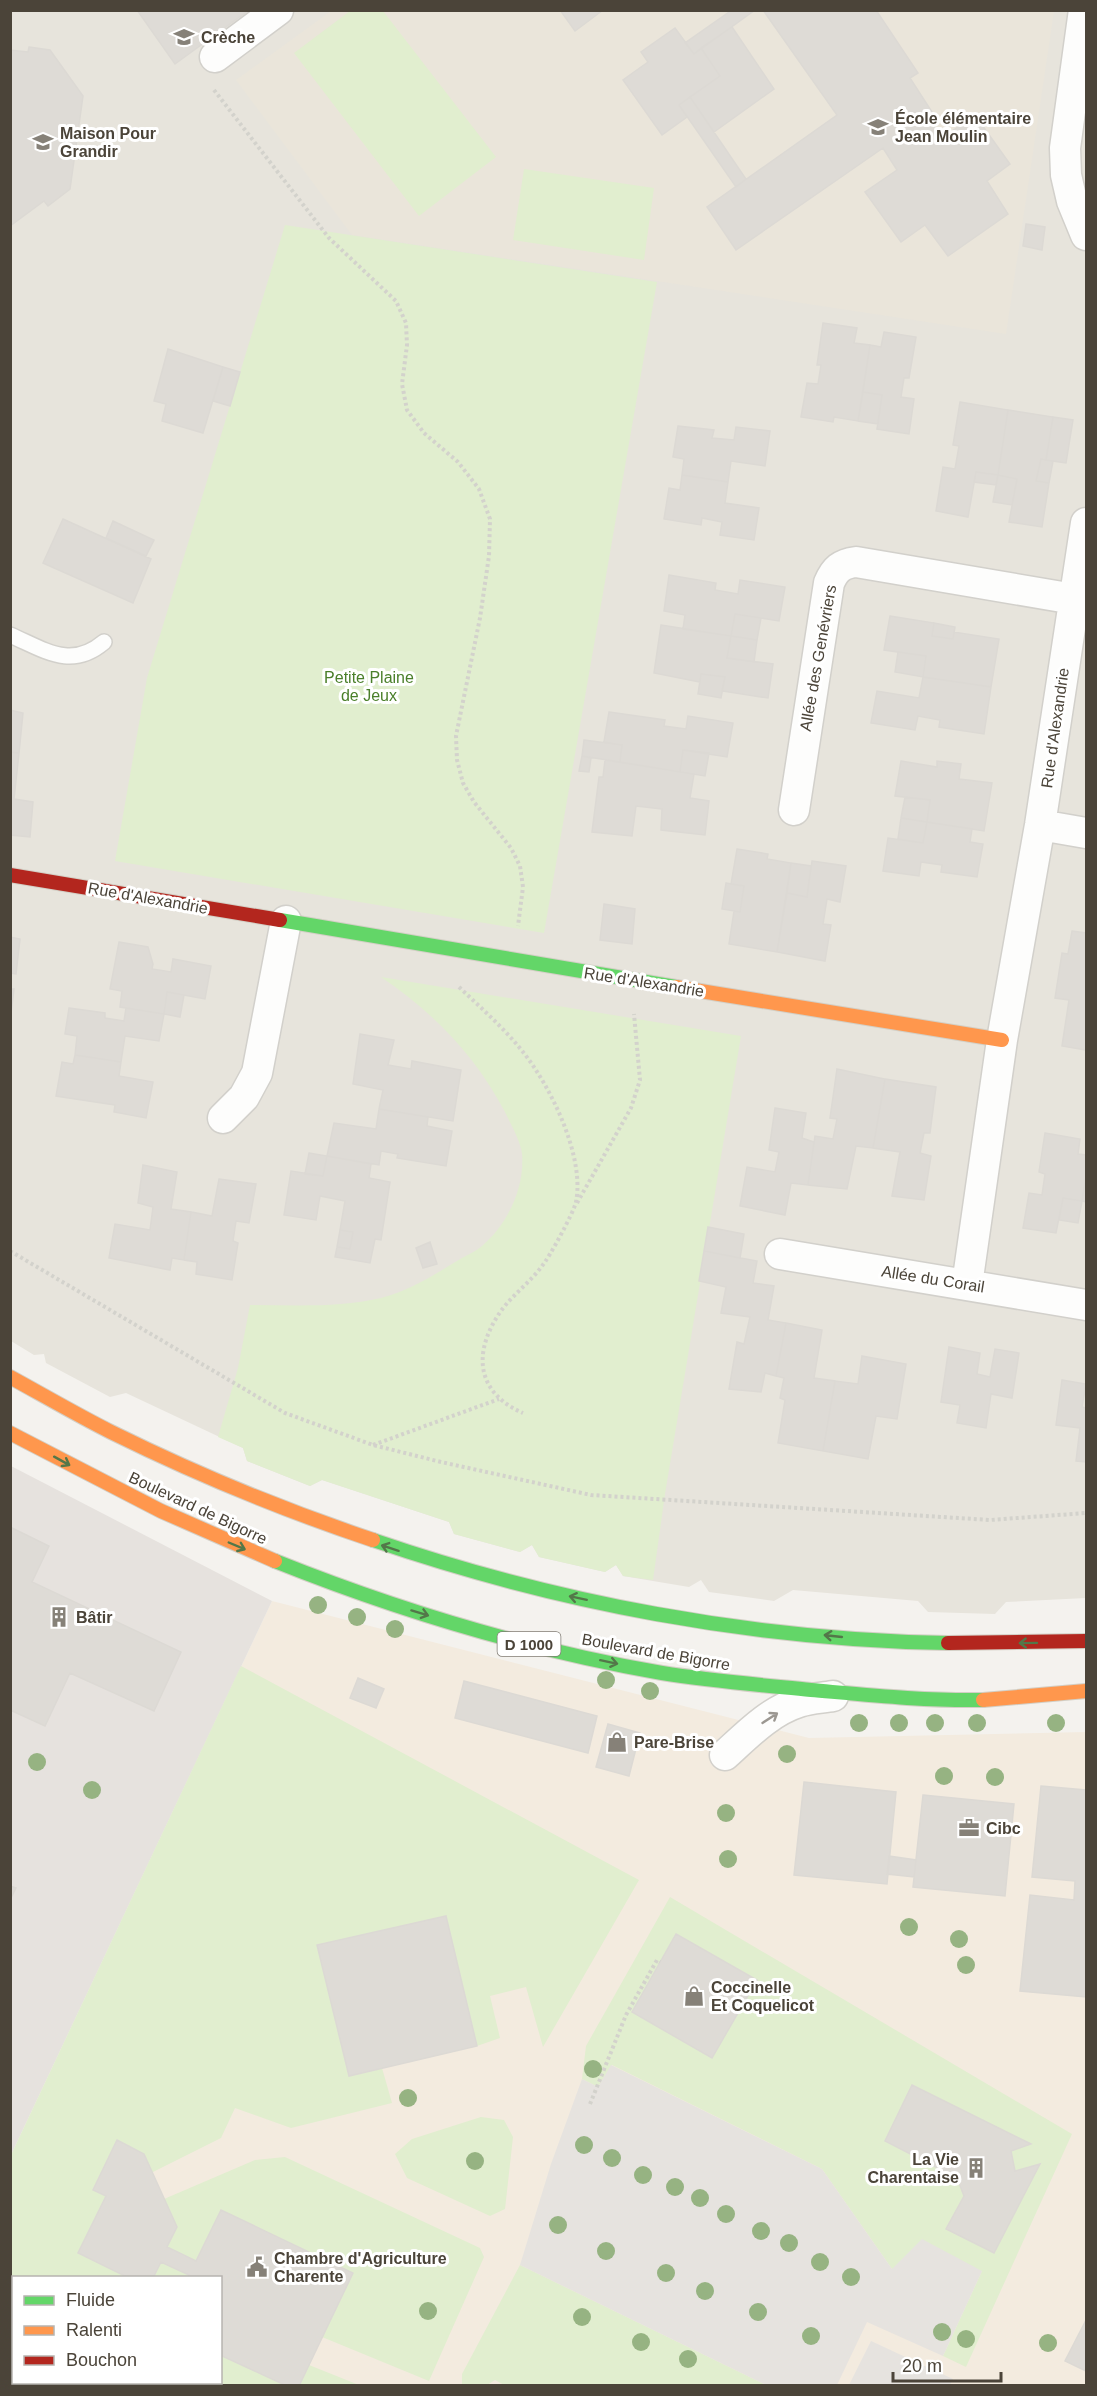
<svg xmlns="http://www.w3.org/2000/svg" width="1097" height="2396" font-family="Arial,sans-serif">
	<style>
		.residential { fill: #e7e4dc }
		.commercial { fill: #f3ebdf; fill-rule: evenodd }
		.industrial { fill: #e6e2de }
		.education { fill: #eae5da }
		.green { fill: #e1eecf }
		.parking { fill: #e6e3df }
		.building { fill: #dedbd6; stroke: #dcd9d4; stroke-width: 1.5 }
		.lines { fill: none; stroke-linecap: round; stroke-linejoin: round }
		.lane-casing { stroke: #d2d0cb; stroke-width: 18 }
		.street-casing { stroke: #d2d0cb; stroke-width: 33 }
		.fast-casing { stroke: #d3cfc5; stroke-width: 16 }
		.slow-casing { stroke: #d3cfc5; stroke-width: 16 }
		.jam-casing { stroke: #d3cfc5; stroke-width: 16 }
		.path { stroke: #d3d2cc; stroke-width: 4; stroke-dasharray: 3 3; stroke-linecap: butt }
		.lane { stroke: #fdfdfc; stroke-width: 15 }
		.street { stroke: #fdfdfc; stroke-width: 30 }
		.fast { stroke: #63d668; stroke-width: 14 }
		.slow { stroke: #ff974d; stroke-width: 14 }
		.jam { stroke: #b3261e; stroke-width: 14 }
		.tree { fill: #96b382 }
		.oneway { stroke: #537749 }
		.oneway2 { stroke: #9b9791 }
		.labels { text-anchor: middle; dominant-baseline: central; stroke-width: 6; stroke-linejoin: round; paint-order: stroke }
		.shield { fill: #fff; stroke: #817c74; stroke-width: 1.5 }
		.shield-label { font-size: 15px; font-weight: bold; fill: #4b4439 }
		.poi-label { font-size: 16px; font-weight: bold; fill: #4b4439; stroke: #fff; text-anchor: start }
		.street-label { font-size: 16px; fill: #4b4439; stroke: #fff }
		.park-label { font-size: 16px; fill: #4a7f2a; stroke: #fff }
	</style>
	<rect width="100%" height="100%" fill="#f4f2ee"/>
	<path class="residential" d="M10,11H1086V1598L1006,1602L995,1614L928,1612L918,1601L793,1590L774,1601L709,1592L701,1580L689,1587L623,1576L616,1565L605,1572L539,1557L532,1545L520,1552L454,1534L449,1522L322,1480L310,1486L247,1461L243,1448L126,1393L110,1397L46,1363L44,1354L34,1355L11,1341Z"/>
	<path class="commercial" d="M272,1601L809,1738L1086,1732V2385L11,2386V2155ZM14,2278H220V2382H14Z"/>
	<path class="industrial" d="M11,1466L272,1601L11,2155Z"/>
	<path class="education" d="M331,11H1054L1006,334L352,235L236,80Z"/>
	<path class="green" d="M350,11H383L496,157L419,216L294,53Z
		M524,169L654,188L644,260L513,240Z
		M285,225L657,282L544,933L115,861L147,678Z
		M381,977L741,1036L665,1494L653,1580L623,1576L616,1565L605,1572L539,1557L532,1545L520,1552L454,1534L449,1522L322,1480L310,1486L247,1461L243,1448L218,1437L238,1368L250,1305C294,1305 339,1308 381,1298C412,1290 435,1274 462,1258C469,1254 476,1251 482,1246C507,1225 525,1188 522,1154C520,1139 511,1125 505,1112C475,1055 434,1013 381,977Z
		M241,1666L639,1880L543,2047L526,1987L490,1996L500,2038L477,2046L446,1916L318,1946L349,2075L382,2068L392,2103L291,2128L235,2108L221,2138L151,2173L144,2154L117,2140L93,2189L106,2196L78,2253L129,2277L14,2278V2382H220L221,2355L287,2385L11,2386V2155Z
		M670,1897L1072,2134L966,2367L943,2356L982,2271L892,2269L822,2169L612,2065L598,2087L582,2079L586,2046Z
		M481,2117L504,2120L513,2137L505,2209L490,2216L407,2178L395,2154L412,2139Z
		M285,2157L480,2248L484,2257L429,2381L322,2337L353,2273L221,2210L196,2261L167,2247L177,2227L164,2199L255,2160Z
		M161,2262L189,2275L188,2277L153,2278Z
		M520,2265L766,2385L506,2386L495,2380L487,2385L462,2386V2374Z
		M309,2365L359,2385H299Z"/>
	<path class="parking" d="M611,2065L822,2169L892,2269L922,2239L982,2271L943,2356L867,2322L837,2385H766L520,2265L551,2164L582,2079L598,2087Z
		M871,2341L953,2379L950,2385H849Z"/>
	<path class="building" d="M137,10H249L175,64Z
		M560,10H603L575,31Z
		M732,10H755L694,54L685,43Z
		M763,10H876L918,73L910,78L932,112L927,115L942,138L975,115L1010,164L987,181L1008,214L948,256L925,225L901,242L865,192L897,170L883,148L736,250L707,207L837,115Z
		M732,27L774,89L714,132L690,97L720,76L701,48Z
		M675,28L694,54L701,48L720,76L679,105L687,117L662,135L623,80L648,62L641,52Z
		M29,47L50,50L83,96L70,189L48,206L44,201L10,226V50L28,52Z
		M690,97L746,179L736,187L679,105Z
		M1026,224L1045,227L1042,250L1023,246Z
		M823,323L857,328L854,343L870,345L858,421L834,417L833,422L801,417L807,383L818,384L821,365H817Z
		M884,332L916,337L909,378H904L901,397L914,399L909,434L877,429L882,395L863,392L870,345L881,347Z
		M168,349L223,367L203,433L162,421L166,404L154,401Z
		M223,367L240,372L230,406L213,401Z
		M863,392L882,395L878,424L858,421Z
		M960,402L1008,410L998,475L976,472L968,517L936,511L943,467L955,469L959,446L953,445Z
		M1008,410L1053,417L1046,460L1041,459L1036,481L1049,483L1042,527L1009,522L1017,479L998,475Z
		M1053,417L1073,420L1066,463L1046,460Z
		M678,426L714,430L712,438L734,440L736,427L770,431L765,466L731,461L728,482L682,475L684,459L673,457Z
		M1041,459L1053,461L1049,483L1036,481Z
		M976,472L998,475L996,485L974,482Z
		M682,475L728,482L725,503L759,508L754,540L720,535L722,522L702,518L701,525L664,519L669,488L680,490Z
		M998,475L1017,479L1012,505L993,502Z
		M63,519L151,559L133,603L43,563Z
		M113,521L154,540L146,556L106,538Z
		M669,575L716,583L715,590L738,594L740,580L785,587L779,621L735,614L731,636L683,629L685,615L664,611Z
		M735,614L761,618L757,640L731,636Z
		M890,616L934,623L932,636L953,639L954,632L999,639L991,687L923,677L926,656L884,650Z
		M934,623L955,627L953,639L932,636Z
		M661,625L731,636L727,658L773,664L768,698L722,691L725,677L701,674L700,682L654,673Z
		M731,636L757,640L754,662L727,658Z
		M898,652L926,656L923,677L895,672Z
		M701,674L725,677L721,698L698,694Z
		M923,677L991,687L984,734L939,727L940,720L918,716L915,730L871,723L877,691L919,698Z
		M10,710L23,713L19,753L10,752Z
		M609,712L665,720L664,726L686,729L688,716L733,723L727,757L683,750L680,772L620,762L622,745L604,742Z
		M584,740L622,745L620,762L582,756Z
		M683,750L709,753L705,776L680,772Z
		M10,752L19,753L14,799L33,802L30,837L10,835Z
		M582,756L591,758L589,772L579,771Z
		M605,760L694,774L690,798L709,801L705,835L661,830L662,809L636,806L632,836L592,832L599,777H603Z
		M901,761L937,767V761L961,764L959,779L992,783L984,831L927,822L930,800L895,796Z
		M905,797L930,800L927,822L901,818Z
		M901,818L927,822L923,843L898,839Z
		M927,822L972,829L970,842L983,844L977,877L941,872L942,865L921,862L919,876L883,871L888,838L923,843Z
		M737,849L768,854L767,859L791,863L777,952L729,944L734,911L740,912L744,886L731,884Z
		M812,861L846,866L840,902L827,899L823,924L831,925L825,961L777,952L787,893L807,897Z
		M791,863L811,866L807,897L787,893Z
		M726,883L744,886L740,912L722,909Z
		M604,904L635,909L632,944L600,940Z
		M1072,931L1086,933V1050L1062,1046L1069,1000L1055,998L1062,953L1068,954Z
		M10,937L20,939L16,974L10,973Z
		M119,942L148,947L153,964L152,969L171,972L173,959L211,966L205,999L167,992L164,1014L120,1007L122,991L110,989Z
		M10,989H14L10,1021Z
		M167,992L184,995L180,1017L164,1014Z
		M69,1008L105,1013V1018L124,1021L126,1008L164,1014L159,1041L125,1036L121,1062L75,1055L77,1036L65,1034Z
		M360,1034L394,1040L388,1065L411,1069L412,1061L461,1070L453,1121L379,1109L383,1090L353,1084Z
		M75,1055L121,1062L119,1076L153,1082L146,1118L114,1112L115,1105L56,1096L62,1062L73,1064Z
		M837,1069L885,1079L873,1148L856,1146L847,1189L808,1185L815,1136L833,1139L837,1119L830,1118Z
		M885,1079L936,1087L930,1133H924L920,1153L931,1156L924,1200L892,1196L900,1152L873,1148Z
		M775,1108L806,1113L802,1138L814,1142L808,1185L791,1183L785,1215L740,1206L747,1167L775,1172L779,1152L769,1150Z
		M379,1109L428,1117L427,1126L452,1131L446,1166L397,1158L398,1154L381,1151L379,1165L327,1156L334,1123L376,1129Z
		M1045,1133L1080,1139L1078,1154L1086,1155V1176L1082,1201L1063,1198L1056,1233L1023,1228L1029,1193L1042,1195L1045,1174L1039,1172Z
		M309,1153L327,1156L323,1176L305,1174Z
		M327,1156L371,1164L369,1178L390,1182L381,1240L375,1239L370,1263L335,1257L337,1247L350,1249L353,1232L340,1230L345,1201L320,1196L316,1220L284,1215L291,1171L323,1176Z
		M143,1165L177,1172L171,1209L191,1212L184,1260L172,1258L170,1270L109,1258L115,1224L150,1230L153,1207L138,1203Z
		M1086,1176V1202L1082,1201Z
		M219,1179L256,1184L249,1223L236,1221L233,1241L238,1243L232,1280L196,1274L197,1262L184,1260L191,1212L212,1216Z
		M1063,1198L1082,1201L1078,1223L1059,1220Z
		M708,1227L744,1234L740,1258L704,1251Z
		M340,1230L353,1232L350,1249L337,1247Z
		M430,1242L437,1264L423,1268L416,1248Z
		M704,1251L757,1261L753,1283L774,1286L768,1320L786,1323L776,1376L765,1373L761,1392L729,1389L737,1342L744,1344L750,1317L721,1313L726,1287L699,1281Z
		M786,1323L822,1330L814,1378L835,1381L823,1451L778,1443L785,1400L780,1398L784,1378L776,1376Z
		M949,1347L980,1353L977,1374L990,1377L995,1349L1019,1353L1012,1398L991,1394L986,1428L957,1423L960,1405L941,1402Z
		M862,1356L906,1364L897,1419L876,1416L868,1459L823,1451L835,1381L858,1384Z
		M1062,1380L1086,1384L1082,1407L1086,1408V1462L1076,1461L1080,1428L1056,1425Z
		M10,1527L49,1546L32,1582L181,1652L154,1711L70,1673L45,1726L10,1710Z
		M358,1678L384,1689L376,1708L350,1698Z
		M464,1681L597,1716L588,1753L455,1718Z
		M608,1724L640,1733L629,1776L596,1767Z
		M804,1782L896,1792L887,1884L794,1875Z
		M1041,1786L1086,1790V1997L1020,1991L1030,1895L1074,1900L1075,1881L1032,1877Z
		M923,1795L1014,1804L1005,1896L913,1887Z
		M889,1856L916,1860L914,1877L887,1874Z
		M10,1886L16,1888L10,1900Z
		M446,1916L477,2046L349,2076L317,1945Z
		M676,1934L757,1980L712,2058L632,2012Z
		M912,2085L1031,2144L1011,2151L1015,2171L1040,2164L994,2253L946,2229L964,2196L957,2178L885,2141Z
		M117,2140L144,2154L177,2227L167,2247L196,2261L221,2210L353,2273L299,2386H287L220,2355V2278H188L189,2275L161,2262L153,2278H129L78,2253L106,2196L93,2190Z
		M1086,2320V2371L1065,2361Z
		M14,2363V2382H107L105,2386H10V2369Z"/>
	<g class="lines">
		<g class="lane-casing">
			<path id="lane" d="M10,635C45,650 71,670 104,642"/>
		</g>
		<g class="street-casing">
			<path id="street" d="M1084,10L1065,148L1066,175L1072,201L1086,235
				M215,57L278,10
				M794,810L829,583C835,569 841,564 856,562L1074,599
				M1040,825L1086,833
				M223,1118L244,1097L257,1073L286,921
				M780,1254L1086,1305
				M967,1285L1002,1040L1040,825L1086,523
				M725,1755C747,1735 770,1711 799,1702C810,1698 822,1698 833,1696"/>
		</g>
		<g class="fast-casing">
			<path id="fast" d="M280,920L676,987
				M373,1540C557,1603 753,1640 948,1643
				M275,1561C400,1611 530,1650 662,1673C712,1681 761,1685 811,1690C868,1695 925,1701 983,1700"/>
		</g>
		<g class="slow-casing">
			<path id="slow" d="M676,987L1002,1040
				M10,1377C43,1395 77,1415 111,1432C196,1474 283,1510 373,1540
				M10,1433L161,1511L275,1561
				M983,1700L1086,1691"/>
		</g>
		<g class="jam-casing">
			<path id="jam" d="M10,875L280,920
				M948,1643L1086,1641"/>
		</g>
		<path class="path" d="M214,90L329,238L396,301L406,323L407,345L402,384L407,410L424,433L458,462L479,489L490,519L489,556L480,618L456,736L457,760L463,783L474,802L511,848L520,866L523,887L518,926
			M459,987C481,1008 504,1028 523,1052C551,1087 585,1157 576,1202C574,1212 549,1258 542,1266C529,1284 508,1298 497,1317C472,1357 479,1394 523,1413
			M577,1203L631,1108L640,1080L634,1014
			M10,1251L285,1413L373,1445L441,1462L591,1495L990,1520L1086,1513
			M373,1445L499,1399
			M590,2104L626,2015L657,1960L660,1962"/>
		<use href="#lane" class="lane"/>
		<use href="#street" class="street"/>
		<use href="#fast" class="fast"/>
		<use href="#slow" class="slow"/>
		<use href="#jam" class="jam"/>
	</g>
	<g class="tree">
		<circle cx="318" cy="1605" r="9"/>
		<circle cx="357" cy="1617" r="9"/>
		<circle cx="395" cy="1629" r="9"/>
		<circle cx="606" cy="1680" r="9"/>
		<circle cx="650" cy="1691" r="9"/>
		<circle cx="859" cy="1723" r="9"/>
		<circle cx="899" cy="1723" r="9"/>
		<circle cx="935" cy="1723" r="9"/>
		<circle cx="977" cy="1723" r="9"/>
		<circle cx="1056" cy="1723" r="9"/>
		<circle cx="787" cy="1754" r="9"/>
		<circle cx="37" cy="1762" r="9"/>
		<circle cx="944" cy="1776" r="9"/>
		<circle cx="995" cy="1777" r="9"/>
		<circle cx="92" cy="1790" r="9"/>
		<circle cx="726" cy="1813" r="9"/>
		<circle cx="728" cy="1859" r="9"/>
		<circle cx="909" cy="1927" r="9"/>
		<circle cx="959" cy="1939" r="9"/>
		<circle cx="966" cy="1965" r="9"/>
		<circle cx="593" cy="2069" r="9"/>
		<circle cx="408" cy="2098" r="9"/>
		<circle cx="584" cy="2145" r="9"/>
		<circle cx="612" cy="2158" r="9"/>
		<circle cx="475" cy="2161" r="9"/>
		<circle cx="643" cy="2175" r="9"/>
		<circle cx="675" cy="2187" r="9"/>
		<circle cx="700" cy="2198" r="9"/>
		<circle cx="726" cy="2214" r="9"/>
		<circle cx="558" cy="2225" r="9"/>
		<circle cx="761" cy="2231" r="9"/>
		<circle cx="789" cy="2243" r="9"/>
		<circle cx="606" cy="2251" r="9"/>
		<circle cx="820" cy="2262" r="9"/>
		<circle cx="666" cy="2273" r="9"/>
		<circle cx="851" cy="2277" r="9"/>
		<circle cx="705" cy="2291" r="9"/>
		<circle cx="428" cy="2311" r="9"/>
		<circle cx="758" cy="2312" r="9"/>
		<circle cx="582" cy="2317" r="9"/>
		<circle cx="942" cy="2332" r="9"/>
		<circle cx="811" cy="2336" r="9"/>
		<circle cx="966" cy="2339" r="9"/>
		<circle cx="641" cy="2342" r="9"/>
		<circle cx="1048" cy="2343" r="9"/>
		<circle cx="688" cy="2359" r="9"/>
	</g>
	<defs><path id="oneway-shaft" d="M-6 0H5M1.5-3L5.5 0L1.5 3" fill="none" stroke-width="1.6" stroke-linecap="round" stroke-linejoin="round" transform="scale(1.5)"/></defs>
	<g class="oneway">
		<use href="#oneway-shaft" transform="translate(62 1461) rotate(29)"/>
		<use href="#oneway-shaft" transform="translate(237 1546) rotate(23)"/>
		<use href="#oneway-shaft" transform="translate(390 1548) rotate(-162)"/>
		<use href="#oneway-shaft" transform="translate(578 1598) rotate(-168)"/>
		<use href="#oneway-shaft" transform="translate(420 1613) rotate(17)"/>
		<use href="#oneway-shaft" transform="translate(833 1636) rotate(-174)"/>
		<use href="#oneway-shaft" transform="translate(1028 1643) rotate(179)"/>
		<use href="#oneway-shaft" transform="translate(609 1662) rotate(12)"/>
	</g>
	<use class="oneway2" href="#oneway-shaft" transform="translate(770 1718) rotate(-33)"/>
	<defs>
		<g id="school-bare" transform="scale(1.62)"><path d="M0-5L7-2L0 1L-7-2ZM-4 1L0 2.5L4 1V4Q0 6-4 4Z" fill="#868178" stroke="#fff" stroke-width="2.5" paint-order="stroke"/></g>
		<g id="building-bare" transform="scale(1.62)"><path d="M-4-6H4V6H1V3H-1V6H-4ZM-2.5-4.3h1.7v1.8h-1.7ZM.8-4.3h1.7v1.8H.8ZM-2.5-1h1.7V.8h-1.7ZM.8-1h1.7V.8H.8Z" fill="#868178" stroke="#fff" stroke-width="2.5" paint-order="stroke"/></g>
		<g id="shop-bare" transform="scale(1.62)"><path d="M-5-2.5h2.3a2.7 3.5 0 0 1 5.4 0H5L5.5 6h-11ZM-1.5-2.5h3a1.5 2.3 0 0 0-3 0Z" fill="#868178" stroke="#fff" stroke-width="2.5" paint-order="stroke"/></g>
		<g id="office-bare" transform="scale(1.62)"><path d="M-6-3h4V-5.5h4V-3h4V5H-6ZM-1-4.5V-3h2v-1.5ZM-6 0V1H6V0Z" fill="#868178" stroke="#fff" stroke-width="2.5" paint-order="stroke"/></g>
		<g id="civic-bare" transform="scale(1.62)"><path d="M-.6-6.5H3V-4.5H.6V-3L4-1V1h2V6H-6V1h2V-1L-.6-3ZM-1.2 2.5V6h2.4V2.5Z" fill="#868178" stroke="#fff" stroke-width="2.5" paint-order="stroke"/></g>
	</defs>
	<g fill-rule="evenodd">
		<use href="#school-bare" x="184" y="37"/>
		<use href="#school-bare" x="878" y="127"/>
		<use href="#school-bare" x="43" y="142"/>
		<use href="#building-bare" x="59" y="1617"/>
		<use href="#shop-bare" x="617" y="1742"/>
		<use href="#office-bare" x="969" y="1828"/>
		<use href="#shop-bare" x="694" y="1996"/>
		<use href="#building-bare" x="976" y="2168"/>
		<use href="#civic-bare" x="257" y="2267"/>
	</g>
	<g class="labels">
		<rect class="shield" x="497.5" y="1632" width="63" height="24" rx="4.5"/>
		<g class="shield-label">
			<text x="529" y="1644">D 1000</text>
		</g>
		<g class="poi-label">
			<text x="201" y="37">Crèche</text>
			<text x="895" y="118">École élémentaire<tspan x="895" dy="18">Jean Moulin</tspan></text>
			<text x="60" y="133">Maison Pour<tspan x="60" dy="18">Grandir</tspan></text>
			<text x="76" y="1617">Bâtir</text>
			<text x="634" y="1742">Pare-Brise</text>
			<text x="986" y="1828">Cibc</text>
			<text x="711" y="1987">Coccinelle<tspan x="711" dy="18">Et Coquelicot</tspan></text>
			<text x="959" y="2159" text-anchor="end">La Vie<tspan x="959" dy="18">Charentaise</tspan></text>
			<text x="274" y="2258">Chambre d'Agriculture<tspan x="274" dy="18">Charente</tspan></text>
		</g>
		<g class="street-label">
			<text transform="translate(818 658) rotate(-80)">Allée des Genévriers</text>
			<text transform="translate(1055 728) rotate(-82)">Rue d'Alexandrie</text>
			<text transform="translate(148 898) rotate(10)">Rue d'Alexandrie</text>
			<text transform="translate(644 982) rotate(9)">Rue d'Alexandrie</text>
			<text transform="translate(933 1279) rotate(9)">Allée du Corail</text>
			<text transform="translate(198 1508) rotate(25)">Boulevard de Bigorre</text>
			<text transform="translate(656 1652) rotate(10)">Boulevard de Bigorre</text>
		</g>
		<g class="park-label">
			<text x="369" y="677">Petite Plaine<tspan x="369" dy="18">de Jeux</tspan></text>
		</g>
	</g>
	<rect width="1097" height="2396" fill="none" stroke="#4b4439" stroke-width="24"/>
	<rect x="12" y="2276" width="210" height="108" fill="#ffffff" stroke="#b7b4b0" stroke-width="1.5"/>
	<rect x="24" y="2296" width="30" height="9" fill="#63d668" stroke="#b7b4b0" stroke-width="1.5"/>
	<text x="66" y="2306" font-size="18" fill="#4b4439">Fluide</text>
	<rect x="24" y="2326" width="30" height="9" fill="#ff974d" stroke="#b7b4b0" stroke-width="1.5"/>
	<text x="66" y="2336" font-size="18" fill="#4b4439">Ralenti</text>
	<rect x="24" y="2356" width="30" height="9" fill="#b3261e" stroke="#b7b4b0" stroke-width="1.5"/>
	<text x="66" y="2366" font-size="18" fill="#4b4439">Bouchon</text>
	<path d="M893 2372v9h108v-9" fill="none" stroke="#4b4439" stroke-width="3"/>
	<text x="902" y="2372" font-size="18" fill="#4b4439" stroke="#ffffff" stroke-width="4.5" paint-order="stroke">20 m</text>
</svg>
